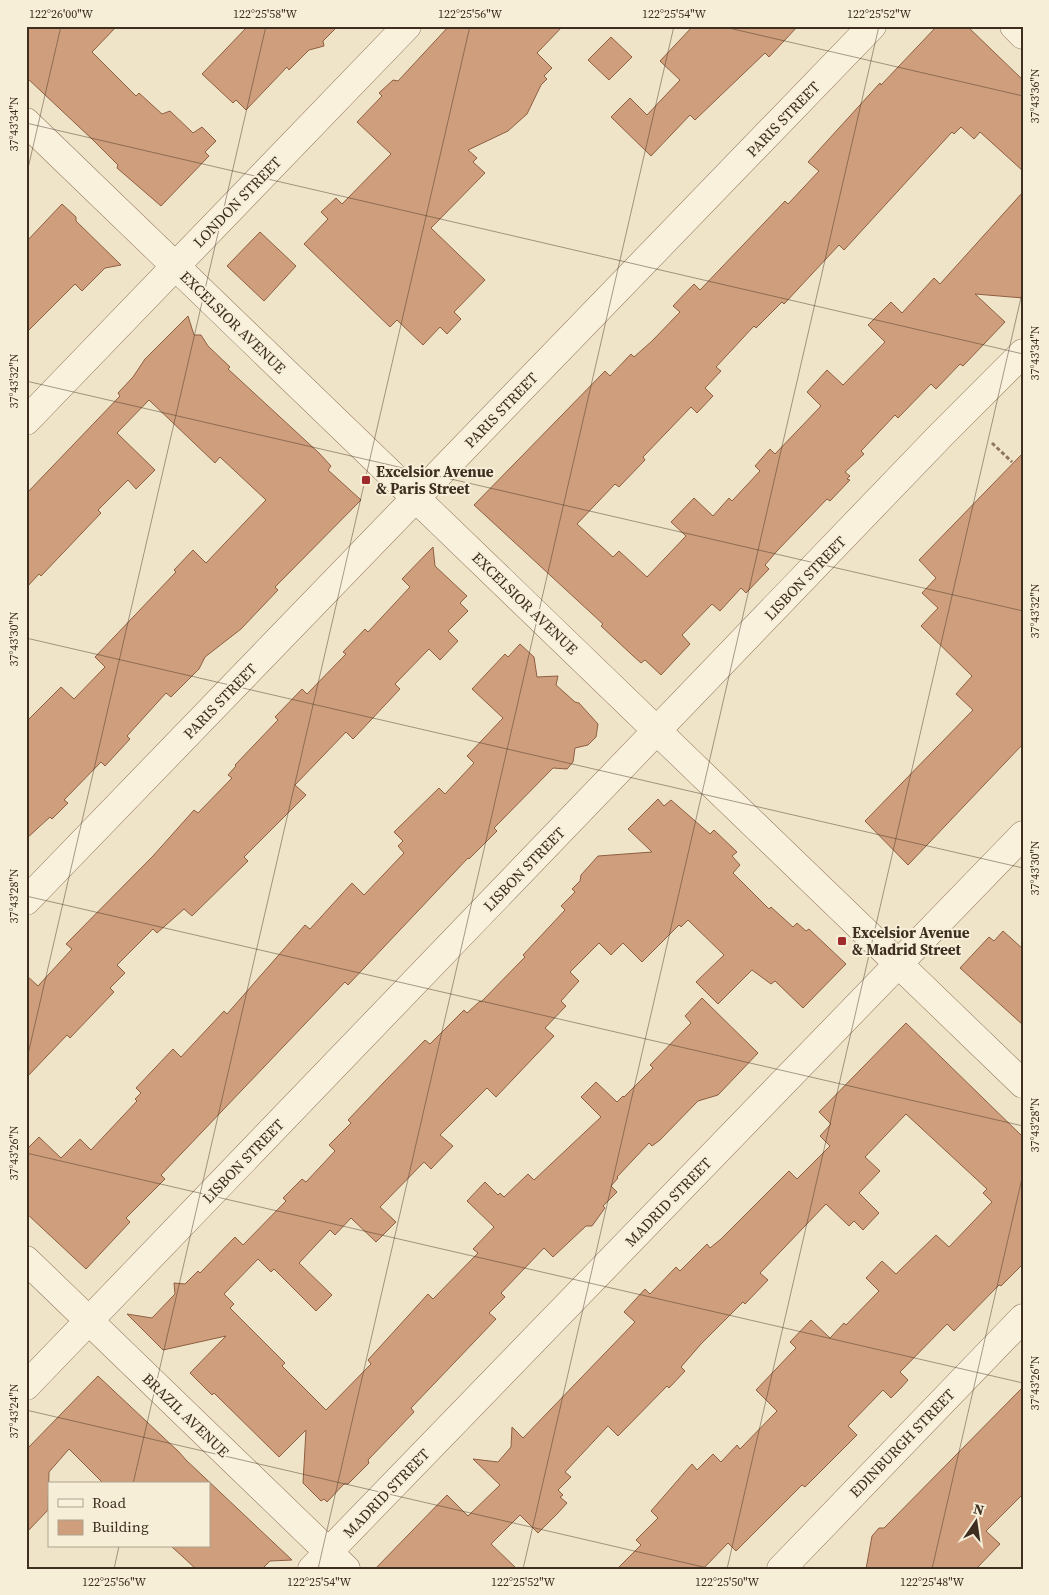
<svg xmlns="http://www.w3.org/2000/svg" width="1049" height="1595" font-family="'Source Serif 4',serif">
	<style>
		.building { fill: #cf9f7d; stroke: #8d5f41 }
		.lines { fill: none; stroke-linecap: round; stroke-linejoin: round }
		.minor-casing { stroke: #8d765c; stroke-width: 29 }
		.path { stroke: #8d765c; stroke-width: 3; stroke-dasharray: 4 2.5; stroke-linecap: butt }
		.minor { stroke: #faf1dc; stroke-width: 28 }
		.ticks { fill: none; stroke: #3d2e20; stroke-width: 1; stroke-opacity: 0.45 }
		.poi-dot { fill: #9e2a2b; stroke: #f7eed8; stroke-width: 2 }
		.labels { text-anchor: middle; dominant-baseline: central; stroke-width: 4; stroke-linejoin: round; paint-order: stroke }
		.street-label { font-size: 15px; fill: #3d2e20; stroke: #f7eed8 }
		.poi-label { font-size: 15px; font-weight: bold; fill: #3d2e20; stroke: #f7eed8; text-anchor: start }
		.neatline { fill: none; stroke: #3d2e20; stroke-width: 2 }
		.ticks-label { font-size: 12px; text-anchor: middle; fill: #3d2e20 }
	</style>
	<rect width="100%" height="100%" fill="#f0e4c8"/>
	<path class="building" d="M26,26H117L92,52L136,96L139,93L162,114L170,111L193,133L202,127L216,141L205,152L209,156L161,206L117,168L118,165L93,140L26,77Z
		M248,26H338L323,41L324,46L309,50L289,70L287,67L246,110L236,100L233,103L202,74Z
		M449,26H563L537,53L552,68L544,76L547,79L541,85L527,114L508,131L468,150L477,158L473,162L485,173L431,228L485,280L454,312L461,319L447,334L440,327L423,345L397,320L390,327L304,244L328,219L321,212L336,198L342,204L391,154L357,122L382,96L379,93L393,80L398,81Z
		M693,26H798L769,57L765,53L695,120L690,115L651,156L611,117L630,98L647,115L680,80L660,61Z
		M937,26H967L1023,80V171L980,132L974,139L961,127L954,134L952,132L844,250L839,245L784,304L782,302L756,328L754,326L716,367L721,371L705,388L713,396L697,413L691,407L643,457L645,460L619,487L615,484L577,524L613,557L619,551L647,577L686,536L671,522L694,498L713,516L729,498L732,501L760,471L755,466L770,449L775,454L821,406L807,392L827,370L843,385L885,342L868,325L891,302L902,313L934,278L940,284L1023,192V298L975,294L1005,322L963,366L960,364L936,389L931,384L898,418L895,415L861,451L864,454L845,472L850,476L847,479L850,480L830,501L827,499L777,551L765,565L769,569L746,593L741,588L720,611L712,604L682,635L690,644L661,675L645,660L641,663L631,654L601,626L603,624L474,505L605,371L610,376L631,354L634,357L652,341L680,312L673,306L694,284L700,290L785,201L788,204L819,171L808,162L880,83L881,85Z
		M611,37L632,57L609,80L588,60Z
		M62,204L76,217V221L121,265L105,268L82,291L75,284L26,333V242Z
		M260,232L296,266L264,301L227,266Z
		M188,316L194,335H201L208,346L230,367L228,369L319,453L331,466L328,470L361,500L275,587L278,590L241,629L205,657L199,669L171,697L166,693L127,736L130,739L105,766L101,762L64,800L68,803L52,819L50,817L26,839V722L61,687L74,699L105,667L95,657L176,572L174,570L193,550L206,563L266,500L220,457L215,463L149,400L117,433L155,470L136,489L128,480L98,510L101,513L41,576L39,574L26,588V494L120,396L118,393L133,377L145,359Z
		M1023,453V744L908,865L865,821L973,710L956,694L972,676L921,626L938,608L922,593L936,578L919,560Z
		M433,547L435,566L467,596L460,603L468,611L448,631L458,641L440,660L429,649L395,684L400,689L355,737L353,739L346,732L295,785L306,795L244,857L248,861L192,916L184,909L157,933L153,929L117,965L125,973L110,988L114,992L70,1038L67,1035L26,1078V975L38,986L72,949L66,944L153,856L194,810L198,813L232,778L228,775L236,766L235,765L278,720L275,717L302,689L307,694L346,654L343,652L365,629L368,632L410,587L402,579Z
		M520,644L534,657L537,677L558,676L556,685L575,702L579,703L598,724L596,737L588,745L575,748L573,762L567,769L553,768L494,828L497,831L469,859L468,858L348,985L345,982L161,1175L165,1179L126,1218L130,1222L86,1269L26,1213V1150L39,1137L61,1158L80,1139L91,1150L137,1101L135,1099L141,1093L136,1088L173,1049L181,1057L224,1011L227,1014L305,925L310,929L352,883L364,895L404,853L398,846L403,841L394,832L439,788L445,794L474,763L467,756L503,718L472,689L505,654L508,657Z
		M658,799L664,806L671,800L710,834L714,830L737,852L732,856L740,865L733,873L769,909L771,907L793,927L797,923L806,931L809,929L846,964L803,1008L775,981L771,984L752,970L718,1004L696,982L724,955L688,920L681,927L679,925L642,962L623,943L611,955L599,943L570,972L579,981L561,1001L566,1006L545,1028L554,1036L496,1097L487,1088L440,1135L453,1146L431,1169L424,1162L380,1207L396,1222L376,1242L351,1218L335,1235L330,1230L299,1263L332,1295L316,1311L274,1269L271,1272L258,1259L224,1294L234,1304L230,1308L285,1363L282,1366L326,1410L371,1364L368,1360L428,1294L433,1299L478,1253L473,1249L494,1227L467,1201L485,1182L498,1195L500,1193L504,1197L528,1174L534,1180L601,1117L581,1097L596,1082L617,1102L623,1096L624,1097L653,1068L650,1065L691,1023L685,1016L702,998L758,1053L718,1095L698,1101L660,1140L652,1146L649,1143L617,1177L618,1178L611,1186L617,1192L603,1206L605,1208L592,1226H586L553,1257L544,1248L501,1293L505,1297L489,1313L496,1319L411,1408L414,1412L368,1460L369,1463L348,1484H344L327,1502L324,1499L321,1501L303,1483L306,1430L279,1457L214,1393L212,1395L190,1373L226,1336L163,1350L127,1314L152,1318L175,1294L174,1283L185,1284L198,1271L200,1273L235,1237L243,1245L286,1201L283,1198L302,1179L306,1182L335,1151L329,1145L351,1123L348,1120L385,1081L425,1040L430,1044L464,1010L467,1013L480,1001L481,1002L525,957L523,955L565,910L561,906L575,892L572,889L580,881L581,875L598,856L652,852L628,829Z
		M1003,931L1023,949V1025L960,968L989,937L994,941Z
		M906,1023L1023,1137V1264L1001,1286L999,1285L954,1331L947,1324L900,1372L908,1380L901,1388L891,1398L883,1390L848,1426L857,1435L805,1487L802,1485L736,1551L728,1543L703,1569H617L641,1545L636,1540L658,1518L651,1511L692,1464L697,1470L713,1454L721,1462L737,1445L740,1449L777,1411L756,1390L796,1348L790,1342L811,1320L830,1338L844,1323L846,1325L879,1291L866,1278L882,1261L896,1274L936,1235L949,1247L992,1202L983,1193L987,1189L906,1114L865,1157L880,1171L859,1193L879,1213L863,1230L854,1221L849,1226L826,1204L760,1273L768,1280L745,1304L743,1302L701,1344L681,1367L685,1371L669,1388L667,1386L618,1436L608,1426L565,1472L571,1477L558,1490L563,1495L560,1497L567,1503L558,1513L538,1533L520,1515L491,1544L517,1569H375L447,1495L468,1516L500,1485L473,1459L498,1462L511,1447L512,1427L523,1438L635,1322L624,1312L645,1289L650,1294L676,1267L680,1271L707,1244L710,1248L721,1239L789,1171L797,1179L830,1146L820,1136L831,1124L819,1112Z
		M98,1376L179,1452L186,1460L292,1560L270,1561L262,1569H196L171,1546H209V1484H104L69,1449L49,1472L48,1510L26,1533V1450Z
		M1023,1387V1494L986,1531L1000,1544L976,1569H866L872,1536L879,1528H884Z"/>
	<g class="lines">
		<g class="minor-casing">
			<path id="minor" d="M1014,26L1023,35
				M26,122L1023,1084
				M26,421L407,26
				M26,901L872,26
				M26,1260L346,1569
				M26,1386L941,435L1023,353
				M312,1569L1023,835
				M781,1569L1023,1318"/>
		</g>
		<path class="path" d="M992,443L1012,462"/>
		<use href="#minor" class="minor"/>
	</g>
	<path class="ticks" d="M720,26L1023,96M26,123L1023,354M26,177L61,26M26,381L1023,611M26,638L1023,868M26,896L1023,1126M26,1063L266,26M26,1153L1023,1383M26,1410L712,1569M133,1484L470,26M114,1569L119,1546M318,1569L674,26M523,1569L879,26M727,1569L1023,289M932,1569L1023,1174"/>
	<g class="poi-dot">
		<rect x="361" y="475" width="10" height="10" rx="2.5"/>
		<rect x="837" y="936" width="10" height="10" rx="2.5"/>
	</g>
	<g class="labels">
		<g class="street-label">
			<text transform="translate(783 119) rotate(-46)">PARIS STREET</text>
			<text transform="translate(237 202) rotate(-46)">LONDON STREET</text>
			<text transform="translate(233 322) rotate(44)">EXCELSIOR AVENUE</text>
			<text transform="translate(501 410) rotate(-46)">PARIS STREET</text>
			<text transform="translate(805 578) rotate(-46)">LISBON STREET</text>
			<text transform="translate(525 603) rotate(44)">EXCELSIOR AVENUE</text>
			<text transform="translate(220 701) rotate(-46)">PARIS STREET</text>
			<text transform="translate(524 869) rotate(-46)">LISBON STREET</text>
			<text transform="translate(243 1161) rotate(-46)">LISBON STREET</text>
			<text transform="translate(668 1202) rotate(-46)">MADRID STREET</text>
			<text transform="translate(186 1415) rotate(44)">BRAZIL AVENUE</text>
			<text transform="translate(902 1443) rotate(-46)">EDINBURGH STREET</text>
			<text transform="translate(386 1493) rotate(-46)">MADRID STREET</text>
		</g>
		<g class="poi-label">
			<text x="376" y="471">Excelsior Avenue<tspan x="376" dy="17">&amp; Paris Street</tspan></text>
			<text x="852" y="932">Excelsior Avenue<tspan x="852" dy="17">&amp; Madrid Street</tspan></text>
		</g>
	</g>
	<rect width="1049" height="1595" fill="none" stroke="#f7eed8" stroke-width="55"/>
	<rect x="48" y="1482" width="162" height="65" fill="#f7eed8" stroke="#ada18e"/>
	<rect x="58" y="1499" width="25" height="8" fill="#faf1dc" stroke="#ada18e"/>
	<text x="92" y="1508" font-size="15" fill="#3d2e20">Road</text>
	<rect x="58" y="1520" width="25" height="15" fill="#cf9f7d" stroke="#ada18e"/>
	<text x="92" y="1532" font-size="15" fill="#3d2e20">Building</text>
	<g transform="translate(976 1522) rotate(13)" stroke="#f7eed8" stroke-width="4" paint-order="stroke">
	<path d="M0-4L9 19L0 12L-9 19Z" fill="#3d2e20"/>
	<text y="-8" font-size="14" font-weight="bold" text-anchor="middle" fill="#3d2e20">N</text>
	</g>
	<rect x="28" y="28" width="994" height="1540" class="neatline"/>
	<g class="ticks-label">
		<text x="61" y="18">122°26'00"W</text>
		<text x="265" y="18">122°25'58"W</text>
		<text x="470" y="18">122°25'56"W</text>
		<text x="674" y="18">122°25'54"W</text>
		<text x="879" y="18">122°25'52"W</text>
		<text transform="translate(1035 96) rotate(-90)" y="4">37°43'36"N</text>
		<text transform="translate(14 124) rotate(-90)" y="4">37°43'34"N</text>
		<text transform="translate(1035 353) rotate(-90)" y="4">37°43'34"N</text>
		<text transform="translate(14 381) rotate(-90)" y="4">37°43'32"N</text>
		<text transform="translate(1035 611) rotate(-90)" y="4">37°43'32"N</text>
		<text transform="translate(14 639) rotate(-90)" y="4">37°43'30"N</text>
		<text transform="translate(1035 868) rotate(-90)" y="4">37°43'30"N</text>
		<text transform="translate(14 896) rotate(-90)" y="4">37°43'28"N</text>
		<text transform="translate(1035 1125) rotate(-90)" y="4">37°43'28"N</text>
		<text transform="translate(14 1153) rotate(-90)" y="4">37°43'26"N</text>
		<text transform="translate(1035 1383) rotate(-90)" y="4">37°43'26"N</text>
		<text transform="translate(14 1411) rotate(-90)" y="4">37°43'24"N</text>
		<text x="114" y="1586">122°25'56"W</text>
		<text x="319" y="1586">122°25'54"W</text>
		<text x="523" y="1586">122°25'52"W</text>
		<text x="727" y="1586">122°25'50"W</text>
		<text x="932" y="1586">122°25'48"W</text>
	</g>
</svg>
